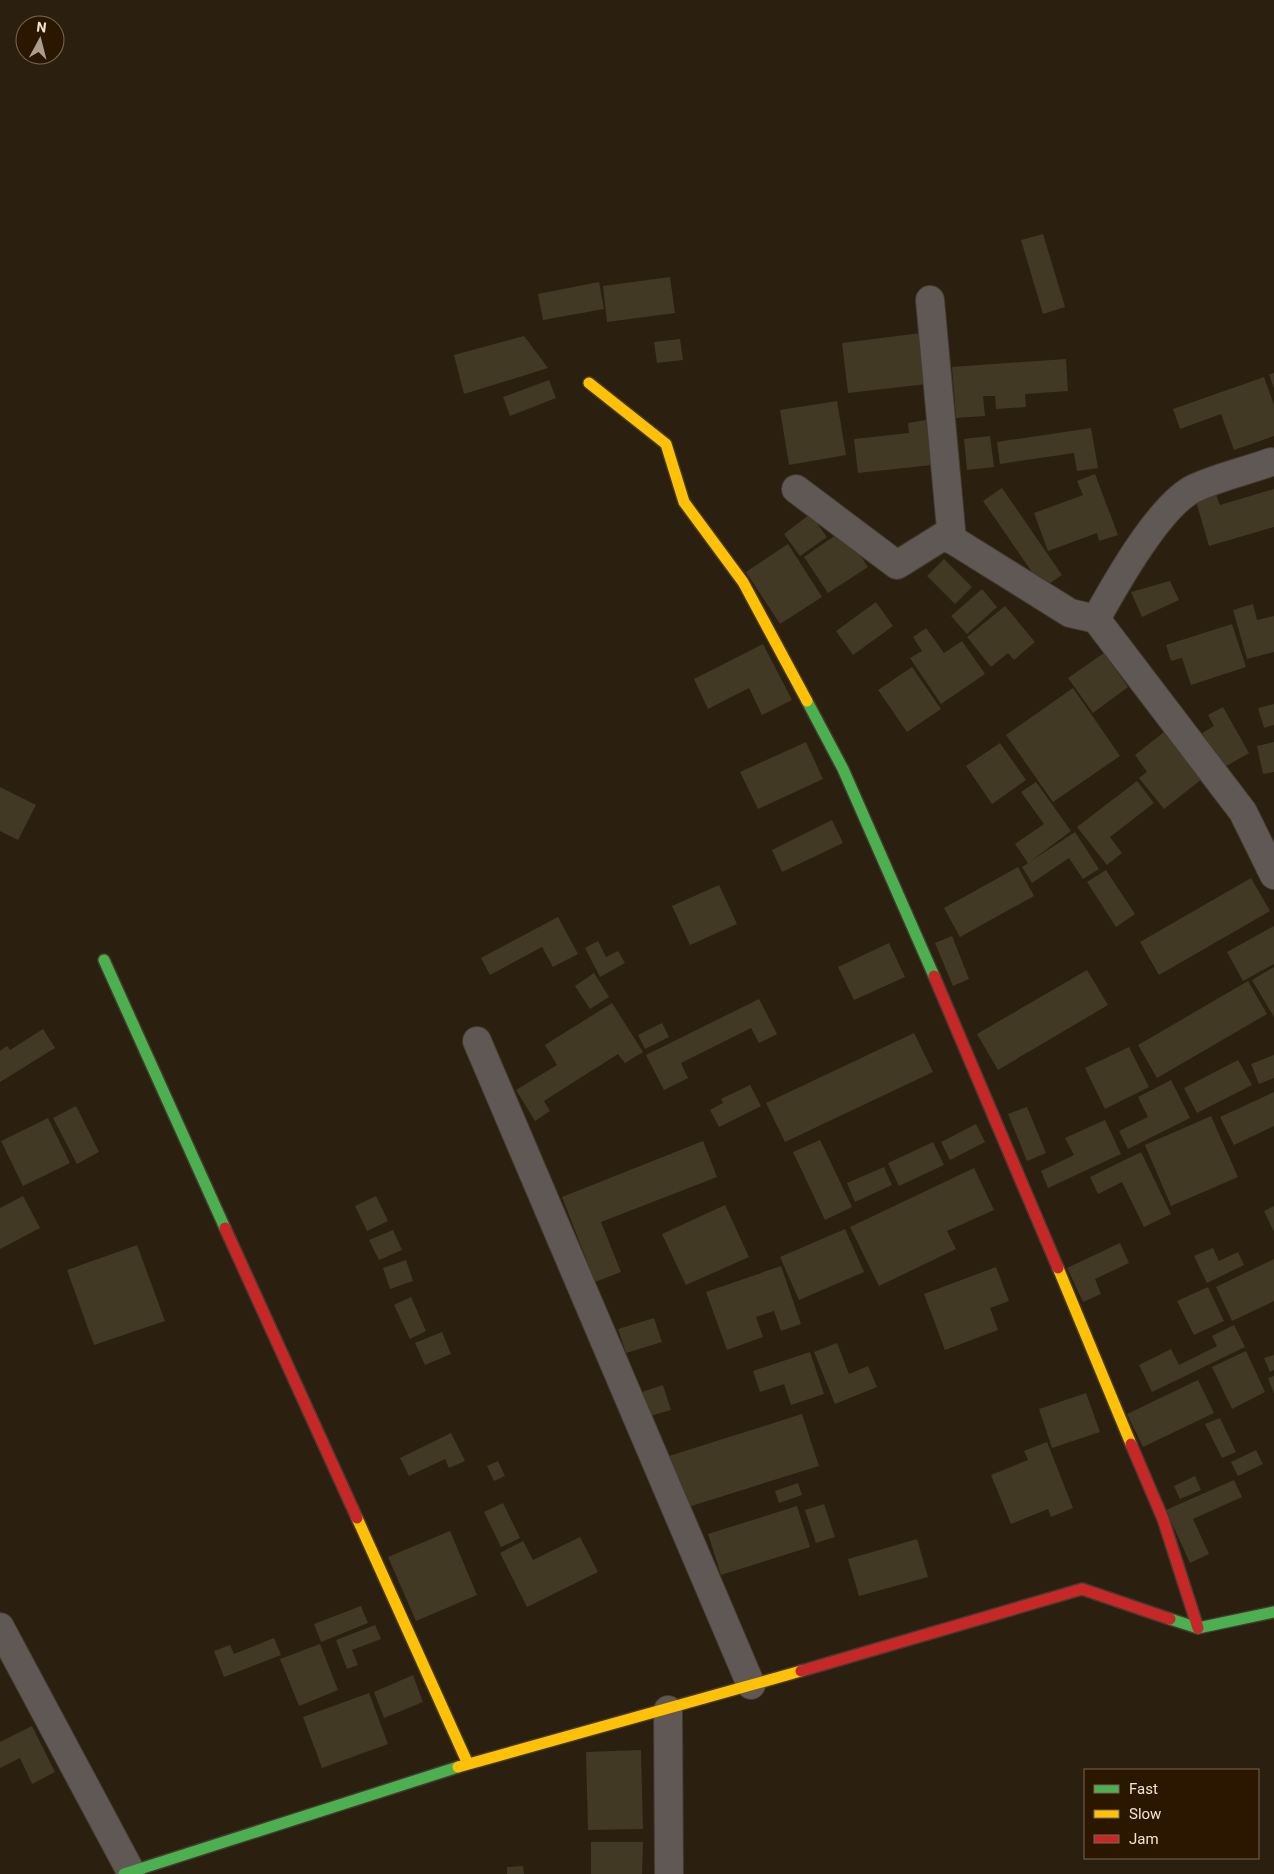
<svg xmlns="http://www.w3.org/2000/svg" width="1274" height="1874" font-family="Roboto,sans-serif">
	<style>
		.building { fill: #423924 }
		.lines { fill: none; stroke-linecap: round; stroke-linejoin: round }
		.street-casing { stroke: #443a2d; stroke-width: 30 }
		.fast-casing { stroke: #443a2d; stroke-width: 14 }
		.slow-casing { stroke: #443a2d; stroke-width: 14 }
		.jam-casing { stroke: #443a2d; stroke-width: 14 }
		.street { stroke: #605854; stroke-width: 28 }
		.fast { stroke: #4caf50; stroke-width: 11 }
		.slow { stroke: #ffc107; stroke-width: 11 }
		.jam { stroke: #c62828; stroke-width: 11 }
	</style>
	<rect width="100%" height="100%" fill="#2b1f0f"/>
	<path class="building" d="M1043,234L1065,307L1043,314L1021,240Z
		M670,277L675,313L607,322L603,286Z
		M599,282L604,309L543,320L538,294Z
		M921,333L927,384L848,393L842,343Z
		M524,336L548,368L464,394L454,355Z
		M680,339L683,360L657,363L654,342Z
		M1066,359L1068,391L1025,394L1026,407L996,409L995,396H983L985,416L956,418L952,367Z
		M1274,373V389L1269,374Z
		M1264,377L1274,405V436L1234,450L1221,414L1180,429L1173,409Z
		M549,380L556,398L510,416L503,397Z
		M837,401L846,455L789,465L780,410Z
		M926,420L932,465L858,473L854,439L909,433L908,423Z
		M1091,428L1098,468L1077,471L1074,453L1000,464L997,442Z
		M990,436L994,467L967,470L964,439Z
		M1095,474L1118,535L1099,541L1097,533L1048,551L1034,513L1083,495L1077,481Z
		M1002,488L1062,575L1043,588L983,501Z
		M1274,489V527L1209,546L1196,501L1216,495L1220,505Z
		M810,514L827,537L800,556L784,534Z
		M843,530L868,567L828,593L804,557Z
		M788,544L822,597L780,624L746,572Z
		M944,559L972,587L955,604L927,576Z
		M1170,581L1179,600L1142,617L1131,592Z
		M982,589L997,607L967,634L951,616Z
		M876,602L893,626L853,655L836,631Z
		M1253,604L1257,620L1274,616V652L1247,659L1233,610Z
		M1005,606L1035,642L1014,660L1008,653L991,667L967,637Z
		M1232,624L1246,667L1191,685L1182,658L1171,661L1166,645Z
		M926,628L944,653L962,641L985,674L941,704L910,658L922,651L913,637Z
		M763,644L792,700L762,715L749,688L708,709L694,679Z
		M1104,653L1128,687L1093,713L1068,678Z
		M912,667L941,709L907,732L878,690Z
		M1073,688L1120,756L1053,802L1006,735Z
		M1274,704V725L1264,728L1258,708Z
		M1223,707L1249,753L1223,768L1202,733L1214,726L1208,715Z
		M1164,732L1202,779L1164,809L1139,778L1147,772L1135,755Z
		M806,742L823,779L758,809L740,772Z
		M1274,742V772L1263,774L1257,746Z
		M1000,743L1026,780L992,804L966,766Z
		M1137,781L1154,803L1110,837L1122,853L1107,865L1077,827Z
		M1036,782L1071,831L1031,861L1075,832L1099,869L1083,879L1069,858L1032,883L1022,867L1028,863L1015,844L1044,824L1021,792Z
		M0,787L36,805L18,840L0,831Z
		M832,820L843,843L782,872L772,850Z
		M1018,867L1034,896L960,937L944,908Z
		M1106,870L1135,914L1116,927L1087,882Z
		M1251,878L1270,911L1159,975L1140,942Z
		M719,885L737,924L690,945L672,906Z
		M558,917L578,954L553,967L542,947L490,975L481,958Z
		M1274,926V964L1243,981L1227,952Z
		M952,936L969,979L953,986L935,943Z
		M598,941L606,957L618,951L625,963L600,977L585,948Z
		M889,943L905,977L854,1000L838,967Z
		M1274,967V1017L1252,980Z
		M1087,970L1108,1005L998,1070L977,1034Z
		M594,973L609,997L590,1009L575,986Z
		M1248,981L1267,1014L1157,1078L1138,1045Z
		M759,999L777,1034L759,1043L751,1028L681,1063L688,1078L664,1090L646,1055Z
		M612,1003L643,1052L625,1063L618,1054L544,1101L550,1111L535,1121L516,1090L557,1065L545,1045Z
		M662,1023L669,1037L645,1049L638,1035Z
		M43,1029L55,1048L0,1082V1051L7,1046L10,1050Z
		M914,1033L933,1072L785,1142L766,1103Z
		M1129,1047L1149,1087L1105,1109L1085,1068Z
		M1274,1055V1078L1259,1084L1251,1064Z
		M1238,1060L1252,1085L1197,1113L1184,1088Z
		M1171,1080L1190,1118L1128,1149L1119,1131L1148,1117L1138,1097Z
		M750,1085L761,1106L719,1127L710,1110L723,1103L721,1099Z
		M1274,1092V1126L1234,1145L1220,1117Z
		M76,1106L99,1152L77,1164L53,1118Z
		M1027,1107L1046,1153L1027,1161L1008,1114Z
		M1211,1116L1238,1177L1171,1206L1145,1145Z
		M48,1118L70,1163L23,1186L1,1141Z
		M1105,1120L1121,1154L1048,1188L1041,1171L1074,1155L1065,1138Z
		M976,1124L985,1142L950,1160L941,1142Z
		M820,1140L852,1207L825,1220L793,1152Z
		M703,1141L717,1177L601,1222L621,1272L595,1282L562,1197Z
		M933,1142L944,1165L899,1186L888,1163Z
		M1141,1152L1171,1214L1144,1227L1122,1182L1098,1194L1090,1177Z
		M884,1167L892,1185L855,1202L847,1183Z
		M974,1168L994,1210L947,1231L956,1249L879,1286L850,1227Z
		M23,1196L40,1228L0,1249V1208Z
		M376,1196L388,1221L367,1231L355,1206Z
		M725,1205L749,1257L686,1285L662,1234Z
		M1274,1206V1232L1264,1211Z
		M845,1229L864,1272L799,1300L780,1257Z
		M393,1230L402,1250L379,1260L369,1240Z
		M1120,1243L1129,1263L1095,1279L1101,1294L1083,1302L1067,1268Z
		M137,1245L165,1321L94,1345L67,1270Z
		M1213,1248L1219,1261L1238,1252L1244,1265L1207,1283L1194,1256Z
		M1274,1259V1301L1232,1321L1216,1287Z
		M406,1260L413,1281L390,1289L383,1268Z
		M781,1266L801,1324L781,1331L774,1311L756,1317L763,1337L727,1350L706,1292Z
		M996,1267L1009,1301L990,1308L998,1330L945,1350L924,1294Z
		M1208,1287L1224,1321L1194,1335L1177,1301Z
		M411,1297L426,1331L410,1339L394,1305Z
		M654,1318L662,1342L626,1353L618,1329Z
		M1234,1325L1245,1347L1152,1392L1139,1365L1171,1349L1179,1365L1217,1346L1212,1336Z
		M442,1332L451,1354L425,1365L415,1343Z
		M837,1343L849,1374L868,1366L877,1387L835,1404L814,1352Z
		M1246,1351L1265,1392L1232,1409L1212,1367Z
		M810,1352L824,1394L791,1405L784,1384L760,1392L753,1371Z
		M1274,1355V1370L1270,1372L1264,1358Z
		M1274,1376V1394L1268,1378Z
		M1198,1380L1214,1413L1143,1447L1127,1414Z
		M663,1385L671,1410L650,1416L642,1392Z
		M1086,1393L1100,1432L1052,1448L1039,1409Z
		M802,1414L819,1466L685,1508L669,1456Z
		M1220,1418L1236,1452L1222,1458L1205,1424Z
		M451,1433L465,1461L449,1468L445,1459L409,1476L400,1458Z
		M1047,1442L1073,1508L1051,1517L1048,1509L1011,1524L991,1475L1028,1460L1024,1451Z
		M1256,1450L1263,1464L1238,1476L1231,1462Z
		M498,1461L505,1476L494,1481L487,1466Z
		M1195,1476L1201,1490L1180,1499L1174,1486Z
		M1234,1480L1242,1497L1193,1519L1209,1554L1190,1563L1166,1510Z
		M798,1483L802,1495L779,1503L775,1491Z
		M503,1503L520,1538L501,1547L484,1512Z
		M824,1504L835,1537L816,1543L805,1510Z
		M797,1506L810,1547L721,1575L708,1534Z
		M450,1531L477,1595L416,1621L388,1557Z
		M580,1537L598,1572L527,1607L500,1553L523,1541L533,1560Z
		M917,1539L928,1577L859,1596L848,1559Z
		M361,1606L368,1623L321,1642L314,1624Z
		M375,1625L381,1639L352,1650L358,1665L347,1669L336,1640Z
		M274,1638L281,1655L224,1677L214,1651L230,1645L234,1654Z
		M320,1644L338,1690L299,1706L280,1659Z
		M413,1675L423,1702L384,1718L374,1692Z
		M369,1693L388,1744L322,1768L303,1717Z
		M32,1726L55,1772L32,1784L20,1758L0,1768V1742Z
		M641,1750L643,1829L588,1830L586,1752Z
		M591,1842H643L642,1874H591Z
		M523,1866L524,1874H507V1867Z"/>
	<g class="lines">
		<g class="street-casing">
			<path id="street" d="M930,300L952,540
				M796,489L897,565L945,535L1070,613L1096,619L1243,812L1274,875
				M1096,619C1115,585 1160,504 1195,488C1219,477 1246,471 1271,462
				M477,1041L751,1685
				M0,1627L131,1872
				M668,1710L669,1874"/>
		</g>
		<g class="fast-casing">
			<path id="fast" d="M807,701L843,769L934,976
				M104,960L225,1228
				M1170,1619L1198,1628L1274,1612
				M124,1874L458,1767"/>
		</g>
		<g class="slow-casing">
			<path id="slow" d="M589,383L666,444L684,502L743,582L807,701
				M1058,1268L1131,1444
				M357,1518L468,1764
				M458,1767L801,1671"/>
		</g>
		<g class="jam-casing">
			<path id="jam" d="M934,976L1058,1268
				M225,1228L357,1518
				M1131,1444L1163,1519L1198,1628
				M801,1671L1082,1589L1170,1619"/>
		</g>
		<use href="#street" class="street"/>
		<use href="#fast" class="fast"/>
		<use href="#slow" class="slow"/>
		<use href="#jam" class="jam"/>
	</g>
	<rect x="1084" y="1769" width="175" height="90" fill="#2b1700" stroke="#7a6954"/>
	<rect x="1094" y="1785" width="25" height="8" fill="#4caf50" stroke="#7a6954"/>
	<text x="1129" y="1794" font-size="15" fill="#f1e3d3">Fast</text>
	<rect x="1094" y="1810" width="25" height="8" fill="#ffc107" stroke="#7a6954"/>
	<text x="1129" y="1819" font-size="15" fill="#f1e3d3">Slow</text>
	<rect x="1094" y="1835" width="25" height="8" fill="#c62828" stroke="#7a6954"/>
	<text x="1129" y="1844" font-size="15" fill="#f1e3d3">Jam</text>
	<g transform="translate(40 40) rotate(7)"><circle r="24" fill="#2b1700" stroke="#7a6954"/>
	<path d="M0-4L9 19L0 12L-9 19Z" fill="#ac9e8e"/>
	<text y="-8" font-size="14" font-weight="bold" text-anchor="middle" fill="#f1e3d3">N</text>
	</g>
</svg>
